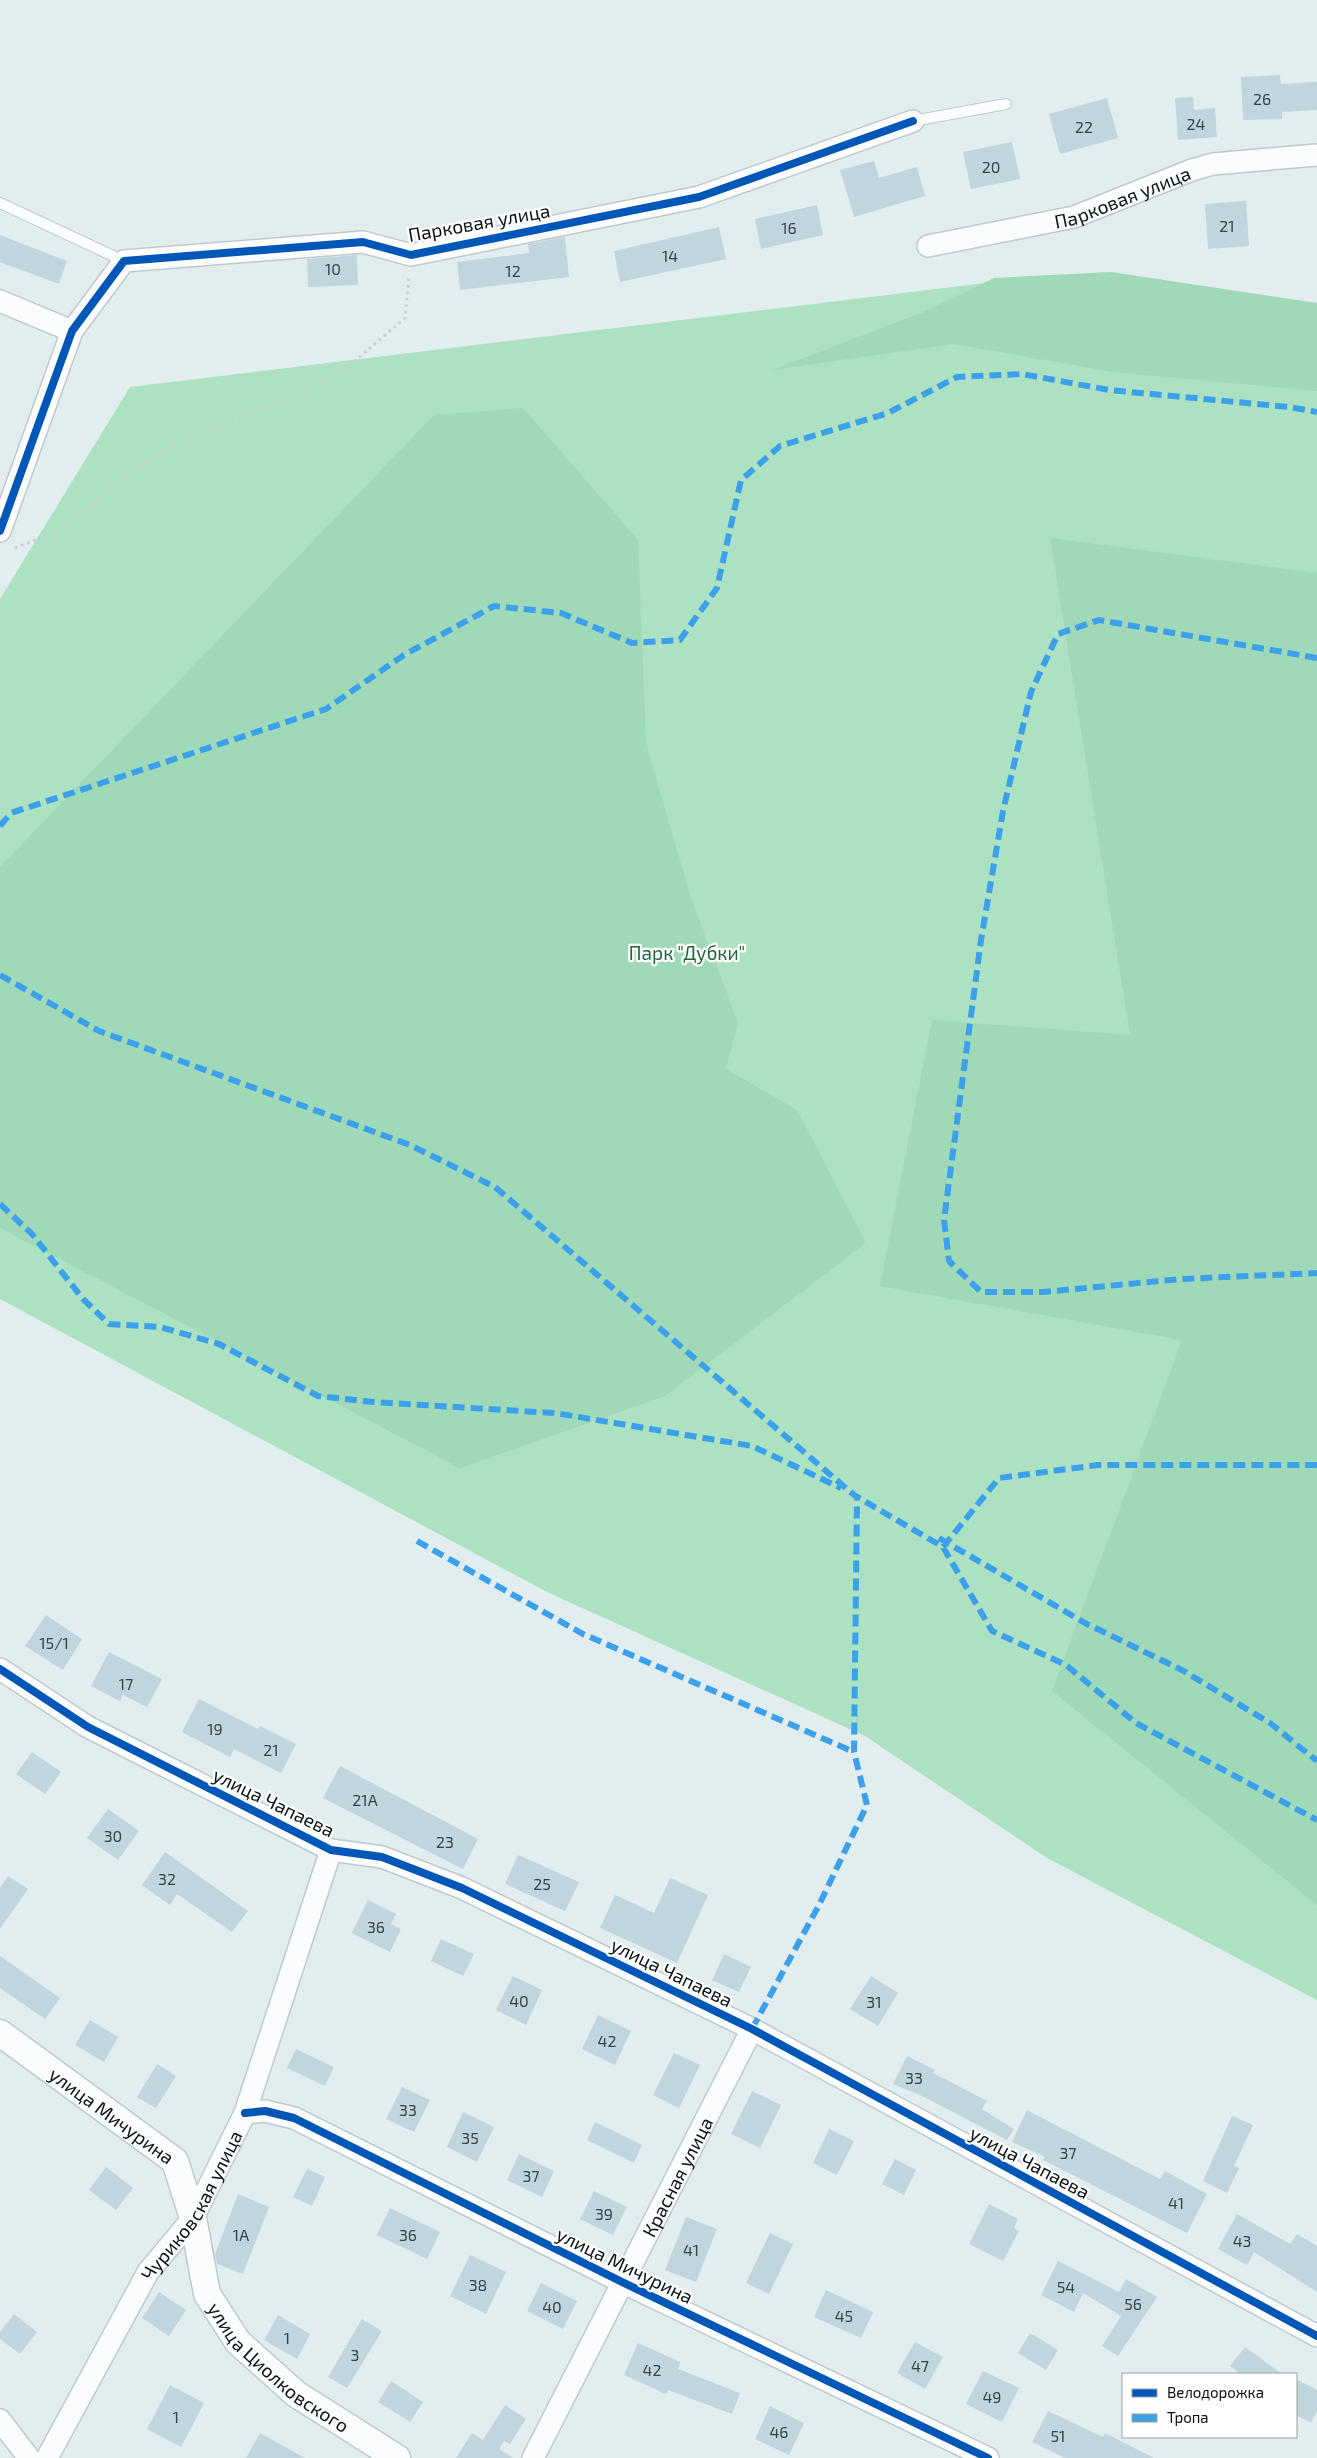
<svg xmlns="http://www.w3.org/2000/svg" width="1317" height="2458" font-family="'Exo 2',sans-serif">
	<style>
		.green { fill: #ace2c1 }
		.forest { fill: #a0d9b7 }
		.building { fill: #c1d5df }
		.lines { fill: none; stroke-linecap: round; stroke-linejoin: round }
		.service-casing { stroke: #c0c9cb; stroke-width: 12 }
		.minor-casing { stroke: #c0c9cb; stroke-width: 24 }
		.tertiary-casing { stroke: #c0c9cb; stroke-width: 29 }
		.path { stroke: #c9cdce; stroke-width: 3; stroke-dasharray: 2.5 4; stroke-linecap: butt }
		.service { stroke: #fafcfd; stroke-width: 10 }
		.minor { stroke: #fafcfd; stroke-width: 21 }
		.tertiary { stroke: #fafcfd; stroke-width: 26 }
		.quiet { stroke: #3ca1ea; stroke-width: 6; stroke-dasharray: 12 6; stroke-linecap: butt }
		.cycleway-casing { stroke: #fff; stroke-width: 11 }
		.cycleway { stroke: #0057b8; stroke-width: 8 }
		.labels { text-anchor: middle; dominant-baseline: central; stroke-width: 4.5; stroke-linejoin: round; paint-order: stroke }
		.number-label { font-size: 16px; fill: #384346 }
		.street-label { font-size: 19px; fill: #0a1213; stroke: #fff }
		.park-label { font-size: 19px; fill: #21643b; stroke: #fff }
	</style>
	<rect width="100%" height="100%" fill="#e1edef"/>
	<path class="green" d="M985,283L1317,317V2000L1047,1858L865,1736L547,1592L0,1299V599L130,387Z"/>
	<path class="forest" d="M1111,272L1317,303V391L1113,372L954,344L772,370L924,312L994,278Z
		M523,408L638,540L646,743L691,898L738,1023L726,1069L797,1110L866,1243L665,1396L460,1468L0,1228V867L434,415Z
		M1050,538L1317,573V1905L1052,1691L1182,1340L880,1286L932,1020L1130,1035Z"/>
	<path class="building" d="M1280,75L1281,84L1317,82V110L1282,112V119L1243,120L1241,77Z
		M1193,97L1194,110L1215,108L1217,137L1178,140L1175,98Z
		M1107,98L1118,138L1060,154L1049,114Z
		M1012,142L1020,179L971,189L963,152Z
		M874,161L879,178L917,167L925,196L854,217L840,170Z
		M1246,201L1249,246L1208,249L1205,204Z
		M817,205L823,235L761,249L755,219Z
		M719,227L726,259L620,282L614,251Z
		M0,235L67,261L59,284L0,262Z
		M565,237L569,277L460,290L457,262L529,253L528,244Z
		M357,255L358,285L308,287L307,259Z
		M46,1615L82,1639L63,1670L25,1646Z
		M109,1652L162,1679L147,1707L123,1695L120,1701L91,1686Z
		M199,1699L258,1729L260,1726L296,1744L281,1773L234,1749L230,1757L182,1732Z
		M32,1752L61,1772L45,1794L16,1774Z
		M340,1766L478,1839L463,1869L323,1798Z
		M108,1809L139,1831L118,1860L87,1838Z
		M165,1852L248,1911L232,1932L177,1894L170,1905L142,1885Z
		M518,1855L579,1882L565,1911L505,1884Z
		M8,1876L28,1889L0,1929V1888Z
		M670,1878L708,1895L677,1963L600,1928L615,1895L654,1913Z
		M368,1900L396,1914L391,1924L401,1929L390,1952L352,1933Z
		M441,1939L474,1954L463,1976L431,1961Z
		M724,1954L751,1967L739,1992L712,1980Z
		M0,1956L60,1998L45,2019L0,1988Z
		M513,1976L542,1990L526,2025L496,2010Z
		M871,1976L898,1993L878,2026L850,2009Z
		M598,2015L631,2031L615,2065L582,2049Z
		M90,2020L118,2037L104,2062L75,2045Z
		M296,2049L334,2067L325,2086L287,2068Z
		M674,2053L700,2065L679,2108L653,2095Z
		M907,2056L935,2070L933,2073L987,2101L982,2109L1014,2129L1007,2140L922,2096L893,2084Z
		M157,2064L176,2076L156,2108L137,2097Z
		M402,2087L430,2100L414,2132L386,2119Z
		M752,2091L781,2105L760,2148L731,2134Z
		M1027,2110L1160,2179L1165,2171L1207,2194L1187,2233L1043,2160L1045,2157L1012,2142Z
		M463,2112L494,2127L477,2162L447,2147Z
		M1232,2116L1253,2125L1234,2166L1239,2168L1227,2193L1203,2181Z
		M595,2122L642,2145L634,2163L587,2140Z
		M829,2129L854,2141L837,2175L813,2163Z
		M519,2154L554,2171L542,2197L507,2180Z
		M895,2159L916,2170L904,2195L882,2184Z
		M106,2167L133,2188L116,2210L89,2190Z
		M307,2169L325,2177L312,2206L293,2197Z
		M594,2191L627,2207L613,2235L580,2219Z
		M238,2194L269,2207L243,2274L217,2264L215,2254Z
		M989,2204L1018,2219L1014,2228L1019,2231L1003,2261L969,2244Z
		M390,2208L440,2232L427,2259L377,2235Z
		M1237,2214L1290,2244L1297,2234L1317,2246V2292L1254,2252L1247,2265L1218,2249Z
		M686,2217L717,2229L696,2282L665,2270Z
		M770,2233L793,2244L769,2294L746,2283Z
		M470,2255L506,2272L486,2314L450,2296Z
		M1058,2261L1119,2292L1126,2279L1157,2297L1118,2356L1102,2346L1121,2316L1083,2293L1074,2312L1041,2295Z
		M541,2283L577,2301L563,2329L527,2311Z
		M826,2290L873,2312L861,2338L814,2317Z
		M159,2292L186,2310L169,2336L142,2318Z
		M14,2314L37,2332L20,2354L0,2339V2332Z
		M278,2315L310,2334L297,2359L264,2340Z
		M362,2319L382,2331L347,2388L328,2377Z
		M1030,2333L1058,2350L1046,2370L1018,2353Z
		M915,2342L943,2357L925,2389L897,2373Z
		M638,2343L680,2362L678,2369L740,2393L732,2414L668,2390L666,2394L624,2375Z
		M1245,2347L1282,2374H1241L1230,2366Z
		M983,2371L1019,2388L1002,2422L966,2404Z
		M1296,2379L1317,2390V2411L1311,2423L1296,2415Z
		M391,2381L423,2402L410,2422L378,2402Z
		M170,2385L204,2403L181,2447L147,2429Z
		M505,2405L526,2419L510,2444L504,2441L499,2449L513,2458H456L472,2433L483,2440Z
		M770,2406L804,2423L789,2455L755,2439Z
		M1048,2411L1103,2437L1105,2433L1154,2458H1065L1032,2442Z
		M260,2433L305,2458H246Z"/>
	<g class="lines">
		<g class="service-casing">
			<path id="service" d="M913,121L1006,104
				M0,203L124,261"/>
		</g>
		<g class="minor-casing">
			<g id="minor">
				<path id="s1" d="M928,246L1074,217L1192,170L1213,164L1317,155"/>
				<path d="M0,301L72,331"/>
				<path d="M0,531L72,331L124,261L363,242L411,255L699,197L913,121"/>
				<path d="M0,1669L88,1727L331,1850L382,1857L462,1888L752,2029L1317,2336"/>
				<path d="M245,2113L265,2111L294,2118L622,2282L988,2458"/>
				<path d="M0,2420L29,2458"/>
				<path id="s2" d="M47,2458L148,2272L193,2218L245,2113L331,1850"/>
				<path id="s3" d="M533,2458L752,2029"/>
			</g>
		</g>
		<g class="tertiary-casing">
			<g id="tertiary">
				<path id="s4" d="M0,2033L175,2161L193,2218L207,2294L238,2342L296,2394L397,2458"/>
			</g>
		</g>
		<path class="path" d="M15,548L56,532L157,454L225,423L286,400L350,365L405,318L409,277"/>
		<use href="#service" class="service"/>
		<use href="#minor" class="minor"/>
		<use href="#tertiary" class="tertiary"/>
		<path class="quiet" d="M1317,658L1099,620L1058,634L1031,692L1003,811L981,940L944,1220L949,1261L981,1292H1043L1181,1279L1317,1273
			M0,826L11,813L326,709L404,655L494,606L561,613L632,643L680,640L717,588L741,480L780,446L888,413L957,377L1022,374L1109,390L1289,407L1317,412
			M0,975L99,1031L410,1145L495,1187L854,1495L943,1547L992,1631L1066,1665L1136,1723L1317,1820
			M0,1204L32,1234L83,1299L109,1324L160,1327L219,1344L318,1396L373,1402L555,1413L752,1446L841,1488
			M939,1538L1085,1623L1182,1670L1270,1723L1317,1761
			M417,1541L583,1634L854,1752
			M943,1547L999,1478L1098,1465H1317
			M752,2029L819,1905L867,1805L854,1752L857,1497"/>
		<g class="cycleway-casing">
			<path id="cycleway" d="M0,531L72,331L124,261L363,242L411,255L699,197L913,121
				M0,1669L88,1727L331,1850L382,1857L462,1888L752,2029L1317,2336
				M245,2113L265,2111L294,2118L622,2282L988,2458"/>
		</g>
		<use href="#cycleway" class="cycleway"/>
	</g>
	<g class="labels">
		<g class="number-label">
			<text x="1262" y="98">26</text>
			<text x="1196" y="123">24</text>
			<text x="1084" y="126">22</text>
			<text x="991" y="166">20</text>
			<text x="1227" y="225">21</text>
			<text x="789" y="227">16</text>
			<text x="670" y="255">14</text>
			<text x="333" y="268">10</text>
			<text x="513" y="270">12</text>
			<text x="54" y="1642">15/1</text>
			<text x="126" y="1683">17</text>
			<text x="215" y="1728">19</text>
			<text x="271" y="1749">21</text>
			<text x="365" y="1799">21А</text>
			<text x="113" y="1835">30</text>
			<text x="445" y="1841">23</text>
			<text x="167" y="1878">32</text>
			<text x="542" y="1883">25</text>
			<text x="376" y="1926">36</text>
			<text x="519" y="2000">40</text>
			<text x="874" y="2001">31</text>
			<text x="607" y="2040">42</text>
			<text x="914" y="2077">33</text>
			<text x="408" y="2109">33</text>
			<text x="470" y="2137">35</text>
			<text x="1068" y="2152">37</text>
			<text x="531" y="2175">37</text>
			<text x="1176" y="2202">41</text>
			<text x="604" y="2213">39</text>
			<text x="241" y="2234">1А</text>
			<text x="408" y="2234">36</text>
			<text x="1242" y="2240">43</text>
			<text x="691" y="2249">41</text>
			<text x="478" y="2284">38</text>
			<text x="1066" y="2286">54</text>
			<text x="1133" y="2303">56</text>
			<text x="552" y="2306">40</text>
			<text x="844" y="2315">45</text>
			<text x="287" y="2337">1</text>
			<text x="355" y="2354">3</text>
			<text x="920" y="2365">47</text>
			<text x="652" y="2369">42</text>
			<text x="992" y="2396">49</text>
			<text x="176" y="2416">1</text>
			<text x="779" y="2431">46</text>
			<text x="1058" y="2435">51</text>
		</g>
		<g class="street-label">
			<text stroke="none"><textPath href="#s1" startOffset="201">Парковая улица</textPath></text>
			<text transform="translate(479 222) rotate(-10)">Парковая улица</text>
			<text transform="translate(274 1802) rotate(26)">улица Чапаева</text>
			<text transform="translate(672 1972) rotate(26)">улица Чапаева</text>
			<text stroke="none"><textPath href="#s4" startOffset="139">улица Мичурина</textPath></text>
			<text transform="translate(1030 2162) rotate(28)">улица Чапаева</text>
			<text stroke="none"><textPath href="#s3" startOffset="316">Красная улица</textPath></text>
			<text stroke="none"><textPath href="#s2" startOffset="292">Чуриковская улица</textPath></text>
			<text transform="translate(625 2265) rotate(26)">улица Мичурина</text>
			<text stroke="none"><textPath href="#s4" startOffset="458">улица Циолковского</textPath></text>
		</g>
		<g class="park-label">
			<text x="687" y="952">Парк "Дубки"</text>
		</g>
	</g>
	<rect x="1122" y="2373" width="175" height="65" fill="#ffffff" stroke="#9da0a1"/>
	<rect x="1132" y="2389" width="25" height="8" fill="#0057b8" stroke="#9da0a1"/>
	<text x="1167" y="2398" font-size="15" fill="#0a1213">Велодорожка</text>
	<rect x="1132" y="2414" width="25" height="8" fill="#3ca1ea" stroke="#9da0a1"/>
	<text x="1167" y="2423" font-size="15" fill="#0a1213">Тропа</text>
</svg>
